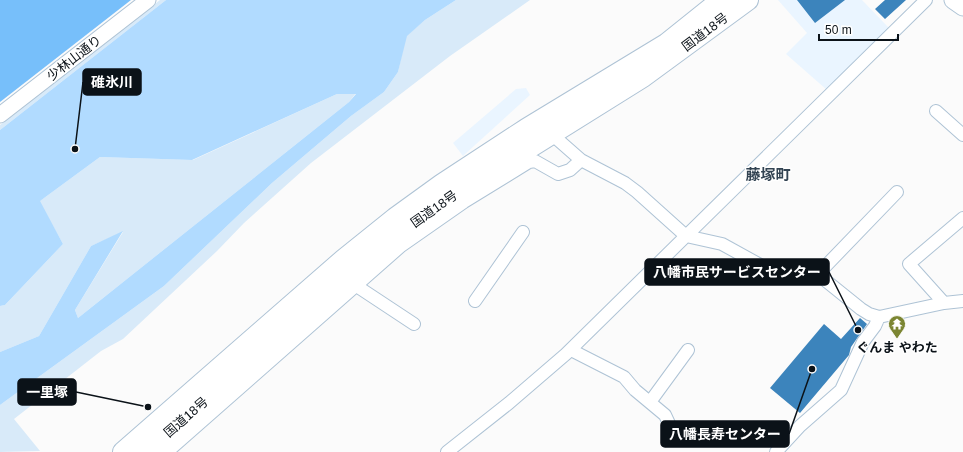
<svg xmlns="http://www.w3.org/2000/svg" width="963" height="452" font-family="Arial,'Noto Sans JP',sans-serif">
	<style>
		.built { fill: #eaf5ff }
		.green { fill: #d8eaf9 }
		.forest { fill: #77bffa }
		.water { fill: #b1dbff }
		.building { fill: #3c84bc }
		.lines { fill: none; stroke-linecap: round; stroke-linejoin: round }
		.minor-casing { stroke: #aec3d5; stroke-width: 14 }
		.tertiary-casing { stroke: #aec3d5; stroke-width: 17 }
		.secondary-casing { stroke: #aec3d5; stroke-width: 19 }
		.trunk-casing { stroke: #aec3d5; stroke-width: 22 }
		.minor { stroke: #fff; stroke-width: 12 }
		.tertiary { stroke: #fff; stroke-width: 15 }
		.secondary { stroke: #fff; stroke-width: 17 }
		.trunk { stroke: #fff; stroke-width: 20 }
		.labels { text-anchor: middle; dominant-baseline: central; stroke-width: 3; stroke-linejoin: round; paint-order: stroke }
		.street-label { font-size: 13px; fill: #0b1218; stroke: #fff }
		.poi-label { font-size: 13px; font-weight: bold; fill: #0b1218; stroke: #fff }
		.quarter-label { font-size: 15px; font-weight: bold; fill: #334453; stroke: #fff }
		.leader { fill: none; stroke: #0b1218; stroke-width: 1.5 }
		.callout-dot { fill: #0b1218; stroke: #fff; stroke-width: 1.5 }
		.callout { fill: #0b1218; stroke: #0b1218; stroke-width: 1.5 }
		.callout-label { font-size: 14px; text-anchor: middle; font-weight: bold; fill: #fff }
	</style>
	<rect width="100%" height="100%" fill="#fbfbfb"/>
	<path class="built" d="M778,0H862L889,28L827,90L786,54L807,33Z
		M526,88L530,95L463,156L453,143L516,89Z"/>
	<path class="green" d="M160,0H166L0,130V125Z
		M456,0H530L450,56L311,163L244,223L217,251L123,339L101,351L14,419L40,451L0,452V405L164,286L272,183L351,116L384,92L398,72L406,36L425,20Z
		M356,93L349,102L78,318L75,310L123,232L91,246L39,336L0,352V306L5,305L63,244L39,201L44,198L100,157L193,160L337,94Z"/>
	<path class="forest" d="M0,0H131L0,102Z"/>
	<path class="water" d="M166,0H456L425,20L407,36L398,72L384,92L351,116L272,183L164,286L0,405V352L39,336L91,246L123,231L75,310L78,318L349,102L356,94H337L192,160L100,157L40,201L63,244L5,305L0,306V130Z"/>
	<path class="building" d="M797,0H845L815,23Z
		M885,0H906L885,19L875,9Z
		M860,318L867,324L851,347L849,355L800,413L770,388L824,324L841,339Z"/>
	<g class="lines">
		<g class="minor-casing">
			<path id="minor" d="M936,111L963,135
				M548,131L581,160L625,183L637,192L686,236L722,244L762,266L778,272L808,273L820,276L861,309L869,314L879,317L944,303L963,301
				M817,275L897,192
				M355,285L414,324
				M475,301L523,232
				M944,303L909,264L963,218
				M571,350L624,377L635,390L665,415L672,430
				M650,402L688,350
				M167,452L401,246L464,202L529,162L535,161L558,174L570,170L581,160
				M447,452L509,403L566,354L926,0
				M776,452L800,426L841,390L863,342L875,326L879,317"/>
		</g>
		<g class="tertiary-casing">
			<path id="tertiary" d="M0,115L148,0"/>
		</g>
		<g class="secondary-casing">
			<path id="secondary" d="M953,0L963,7"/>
		</g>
		<g class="trunk-casing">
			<path id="trunk" d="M123,452L344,259L395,218L442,184L526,129L666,44L721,0
				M146,452L355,269L407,228L457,193L643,77L748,0"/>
		</g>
		<use href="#minor" class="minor"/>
		<use href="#tertiary" class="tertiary"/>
		<use href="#secondary" class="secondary"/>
		<use href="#trunk" class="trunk"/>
	</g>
	<defs>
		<g id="temple-pin" transform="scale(0.9)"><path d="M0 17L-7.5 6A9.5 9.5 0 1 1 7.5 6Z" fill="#7b8532" stroke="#fff"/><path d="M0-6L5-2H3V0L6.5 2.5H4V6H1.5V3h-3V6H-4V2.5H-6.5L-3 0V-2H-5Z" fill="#fff"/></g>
	</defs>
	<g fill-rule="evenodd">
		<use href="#temple-pin" x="897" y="324"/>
	</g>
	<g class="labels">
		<g class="street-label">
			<text transform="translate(705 32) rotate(-37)">国道18号</text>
			<text transform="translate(74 58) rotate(-38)">少林山通り</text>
			<text transform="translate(434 209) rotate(-35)">国道18号</text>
			<text transform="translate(186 417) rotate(-41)">国道18号</text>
		</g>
		<g class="poi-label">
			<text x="897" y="347">ぐんま やわた</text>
		</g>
		<g class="quarter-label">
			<text x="768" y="174">藤塚町</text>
		</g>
	</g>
	<path class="leader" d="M75 149L83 82M858 330L829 272M148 407L76 392M812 369L789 434"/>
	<g class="callout-dot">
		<circle cx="75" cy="149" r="4"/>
		<circle cx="858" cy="330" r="4"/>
		<circle cx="148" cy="407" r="4"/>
		<circle cx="812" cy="369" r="4"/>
	</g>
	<g class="callout">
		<rect x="83" y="69" width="58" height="26" rx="4"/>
		<rect x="645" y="259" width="184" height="26" rx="4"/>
		<rect x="18" y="379" width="58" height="26" rx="4"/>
		<rect x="661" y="421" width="128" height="26" rx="4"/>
	</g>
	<g class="callout-label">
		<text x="112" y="87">碓氷川</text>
		<text x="737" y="277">八幡市民サービスセンター</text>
		<text x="47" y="397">一里塚</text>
		<text x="725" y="439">八幡長寿センター</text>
	</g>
	<path d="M819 34v6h79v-6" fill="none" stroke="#0b1218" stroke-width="2"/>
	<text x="825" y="34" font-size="12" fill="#0b1218" stroke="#ffffff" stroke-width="3" paint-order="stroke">50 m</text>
</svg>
